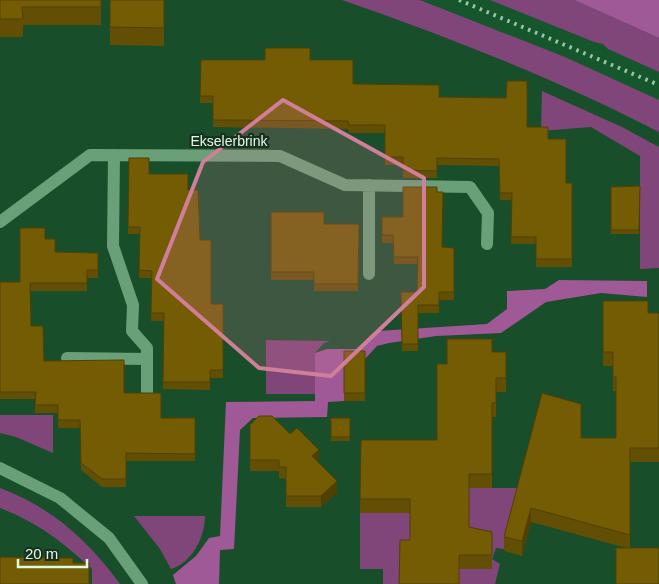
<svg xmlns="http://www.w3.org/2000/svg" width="659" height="584" font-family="Helvetica,sans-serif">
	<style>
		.built { fill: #16562d }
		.green { fill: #804679 }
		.forest { fill: #9f5996 }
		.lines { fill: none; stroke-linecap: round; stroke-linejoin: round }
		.minor { stroke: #6a9f77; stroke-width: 12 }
		.rail { stroke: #9fc3a8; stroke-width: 4; stroke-dasharray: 2.5 5; stroke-linecap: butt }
		.wall { fill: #634f03 }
		.shaded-wall { fill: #504003 }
		.building { fill: #735c04; stroke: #504003 }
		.marked { fill: #d07e99; fill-opacity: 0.2; stroke: #d07e99; stroke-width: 4; stroke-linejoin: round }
		.labels { text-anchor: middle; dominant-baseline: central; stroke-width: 4.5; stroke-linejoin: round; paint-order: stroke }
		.street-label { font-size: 14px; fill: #e0fbe5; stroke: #192f1f }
	</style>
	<rect width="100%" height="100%" fill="#194e2b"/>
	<path class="built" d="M420,0H490L593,42L603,44L608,49L659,72V100L565,57Z"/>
	<path class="green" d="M342,0H420L565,57L659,100V132C558,80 449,37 342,0Z
		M490,0H574L659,38V72L608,49L603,44L594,42Z
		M542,91L622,127L659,147V268L640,269V156L591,127L541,131Z
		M266,340L330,341L324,343L315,353V394H266Z
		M0,415H53V453L16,437L0,433Z
		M0,488C51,507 88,540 120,584H92V569C60,540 40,524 0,508Z
		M466,488H520L504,549L496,548L492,559L500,564L495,584H459V569H469Z
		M360,513H410V555L399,584H383V569H360Z
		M134,516H205C205,537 192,563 171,569L160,549Z"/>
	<path class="forest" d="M574,0H659V38Z
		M559,280L647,281V297L601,293L546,302L501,333L436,336L389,343L377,346L365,359L344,401L328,402L327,417L253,418L240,430L234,549L220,550L219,584H176L173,575L196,556L209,538L220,536L226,402L315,401V353L327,349H358L378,331L487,324L507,309V291L545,289Z"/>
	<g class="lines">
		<path class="minor" d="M114,155L113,246L133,305L132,331L147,348V394
			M0,222L90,155L280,156L345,185L470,187L488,213L487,244
			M369,274V185
			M67,358L147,359
			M0,468L60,498L109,538L142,584"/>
		<path class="rail" d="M459,0L659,85"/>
	</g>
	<path class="wall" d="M0,0H101V25H23V37H0Z
		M110,0H164V46L110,45Z
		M201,60H310L353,84L439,97L527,127L548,139L566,183H572V267H536V244H511L512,200H500L499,166L437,165V178H403V165H385V133H349L348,129L213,127V103H200Z
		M129,158L149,174L188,190L200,240L211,304H223V378H210V390L163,389L164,321H151L152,278H139L140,234H128Z
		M640,186L639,234H611V187Z
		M437,192L442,247L454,248V300H439V313H418V351H402L401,292H417L418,264H394L393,243H382V217H403Z
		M271,212L324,224H359L358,291H314V280H271Z
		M45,239L55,252L98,253V278H87V291H30L31,326L44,361L124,393L161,418H195V461H126V487H102L81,470L80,428H58V413H35V399H0V282H20Z
		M603,301L648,313H659V462H630V548H627L531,522L522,556L504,551V537L581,438H616V391H613V366H603Z
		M344,351H365V401H344Z
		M492,352H506V392H496V417H492V488H469V527L492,532V569H459L410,540V513H360L361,440H437L447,364Z
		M331,418H350V441H331Z
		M250,425L319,461L318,462L337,493L321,507H286V479L279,478V471H250Z"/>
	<path class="shaded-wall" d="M319,450V461L312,468V456Z
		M337,481V493L321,507V496Z
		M531,508V522L522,556V541Z"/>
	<path class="building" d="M0,0H101V7H22L23,19H0Z
		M110,0H164V28L110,27Z
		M265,48H310V60H353V84L439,85V97L506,98L507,81H527V127H548V139H566V183H572V259H536V237H511L512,193H500L499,159L437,158V171L403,170V157H385V125H349L348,121L213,120V96H200L201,60H265Z
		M129,158H149V174H188V190H198L200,240H211V304H223V370H210V382H163L164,313H151L152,271L139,270L140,227H128Z
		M640,186L639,230H611V187Z
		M403,187H437V192H443L442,247L454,248V292H439V305H418V344H402L401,292H417L418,257H394L393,235H382V217H403Z
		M271,212H324V224H359L358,284H314V272H271Z
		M20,228H45V239H55V252L98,253V270H87V283H30L31,326H43L44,361L124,360V393H161V418H195V454L126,453V479H102L81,463L80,420H58V405H35L36,392H0V282H20Z
		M603,301H648V313H659V448H630V535L531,508L522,541L504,537L542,393L581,404V438H616V377H613V352H603Z
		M447,339H492V352H506V378H496V403H492V474H469V527L492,532V555H459V584H399L400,540H410V499H360L361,440H437V364H447Z
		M344,351H365V393H344Z
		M259,416H272L290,434L297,428L319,450L312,456L337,481L321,496H286V467H279V460H250V425Z
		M331,418H350V437H331Z
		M616,548H659V584H616Z
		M0,557L73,558V563H89V584H0Z"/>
	<path class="marked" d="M283,100L424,178V287L331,376L259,368L157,279L203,162Z"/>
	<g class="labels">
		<g class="street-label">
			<text x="229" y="141">Ekselerbrink</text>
		</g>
	</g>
	<path d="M18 559v8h69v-8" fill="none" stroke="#e0fbe5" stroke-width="2.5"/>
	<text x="25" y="559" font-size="15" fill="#e0fbe5" stroke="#192f1f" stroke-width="4" paint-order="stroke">20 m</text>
</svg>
